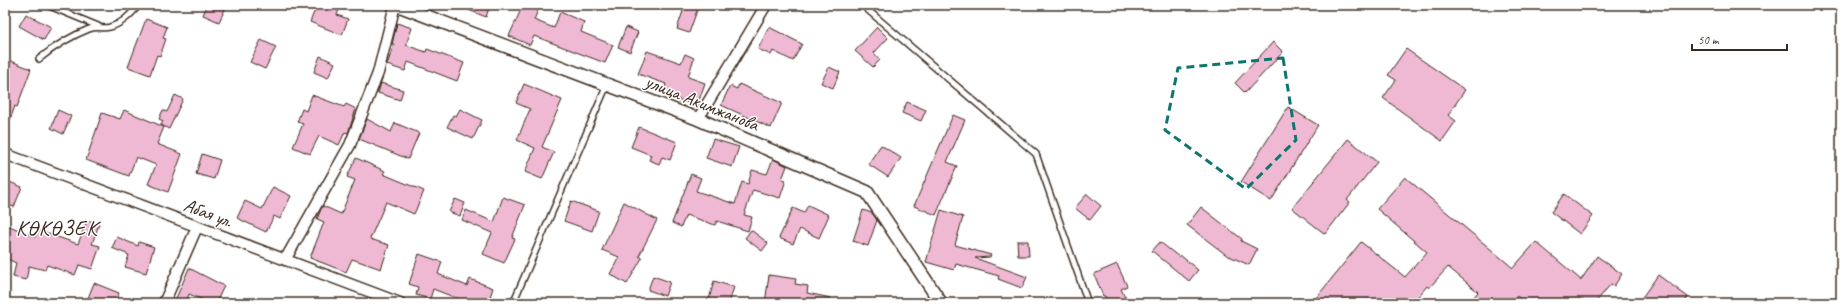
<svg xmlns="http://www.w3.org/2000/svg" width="1846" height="308" font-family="Caveat,sans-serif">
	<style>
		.building { fill: #efb9d3; stroke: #3b2a1e }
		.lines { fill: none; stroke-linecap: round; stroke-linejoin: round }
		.service-casing { stroke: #3b2a1e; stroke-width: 8 }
		.minor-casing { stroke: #3b2a1e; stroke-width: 13 }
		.tertiary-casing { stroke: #3b2a1e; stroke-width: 15 }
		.service { stroke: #fff; stroke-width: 5 }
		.minor { stroke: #fff; stroke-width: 10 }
		.tertiary { stroke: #fff; stroke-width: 12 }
		.marked { fill: none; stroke: #0f766e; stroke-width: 3; stroke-dasharray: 8 5; stroke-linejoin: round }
		.labels { text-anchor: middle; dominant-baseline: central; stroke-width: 3; stroke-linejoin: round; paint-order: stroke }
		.street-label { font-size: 19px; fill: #3b2a1e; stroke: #fff }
		.quarter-label { font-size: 21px; letter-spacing: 1px; fill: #3b2a1e; stroke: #fff }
	</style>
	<rect width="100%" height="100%" fill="#fff"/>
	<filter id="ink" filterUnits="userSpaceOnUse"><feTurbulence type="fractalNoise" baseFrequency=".025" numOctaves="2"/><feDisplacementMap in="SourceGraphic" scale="8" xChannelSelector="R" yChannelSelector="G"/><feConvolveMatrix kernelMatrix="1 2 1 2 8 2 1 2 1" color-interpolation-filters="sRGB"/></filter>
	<g filter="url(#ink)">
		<path class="building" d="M207,5H227L219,22L203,15Z
			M317,5H341L337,15L348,19L342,35L310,22Z
			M456,5H490L486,17Z
			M523,5H540L534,20L554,28L560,12L584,22L581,32L613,45L605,63L534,36L530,45L509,36Z
			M685,5H699L689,33L677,29Z
			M26,14L51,27L44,40L19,26Z
			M146,19L167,27L163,38L166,39L160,56L157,55L150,75L128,67Z
			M397,23L412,28L406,45L426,52L427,49L464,63L457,81L408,62L405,71L387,65L394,44H392Z
			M626,27L638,32L630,52L618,47Z
			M769,27L802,44L793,61L773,51L771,55L758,49Z
			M877,27L888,38L874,53L880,60L873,67L855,51Z
			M261,40L276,47L265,69L250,62Z
			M1273,42L1283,52L1245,93L1235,83Z
			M1406,49L1465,90L1448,115L1456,121L1442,141L1383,98L1396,80L1388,75Z
			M647,51L681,63L685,54L694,58L688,77L705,83L697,106L663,94L666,84L638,74Z
			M320,56L335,63L328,78L314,72Z
			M11,61L31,69L17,107L15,106L6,131L5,76Z
			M829,67L840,72L833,88L821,83Z
			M381,83L403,90L400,100L378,93Z
			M524,84L562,100L542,147L554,152L542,179L525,172L535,148L517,140L530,109L516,103Z
			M739,84L782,103L771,128L721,105L730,86L737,89Z
			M175,95L183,99L169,129L161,125L163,121L159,119L163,110L167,112Z
			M312,95L344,107L346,104L356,109L348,133L345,132L339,145L319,136L310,154L293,147L303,124L297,122L302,109L306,111Z
			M907,102L926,110L921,121L902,113Z
			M1288,107L1318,125L1271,201L1241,182Z
			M460,109L482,120L473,139L447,127L453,115L456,116Z
			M58,110L71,116L63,134L51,128Z
			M124,110L164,127L157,144L182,154L168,192L148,184L156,165L136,157L129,176L86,160L102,113L120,119Z
			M953,115L965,120L947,162L957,166L936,215L914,206Z
			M367,119L391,132L395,123L419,133L408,159L359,139Z
			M639,127L677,142L670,160L662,157L659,164L649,160L651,155L631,147Z
			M713,139L739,147L732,167L706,158Z
			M1348,139L1377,162L1347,200L1350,202L1325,234L1292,208Z
			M881,145L901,158L888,177L868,164Z
			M202,154L220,160L214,179L196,174Z
			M356,158L385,171L383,174L424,191L414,214L386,202L370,239L389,245L381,269L352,259L346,272L310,258L324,222L317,219L321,209L323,206L341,214L355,180L347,177Z
			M773,159L787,166L782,179L786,180L780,198L753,190L744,215L752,217L748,231L717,221L715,225L686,215L681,227L672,223L691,174L701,178L696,191L735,204L742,182L748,184L752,170L767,174Z
			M1405,177L1513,268L1536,242L1581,280L1597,256L1622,274L1614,286L1611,284L1595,303H1525L1517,296L1511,303H1469L1478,292L1448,267L1429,288L1427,286L1413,303H1372L1367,299L1363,303H1312L1361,242L1405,277L1427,252L1377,209Z
			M7,181L22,187L14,207L5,204V186Z
			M273,187L291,196L280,219L274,216L266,232L237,218L245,201L262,209Z
			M1087,194L1101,206L1090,220L1075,208Z
			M1564,194L1593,216L1580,234L1551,212Z
			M503,197L525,205L512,238L515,239L504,263L483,254L492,233L462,220L466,210L494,222Z
			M455,199L465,203L460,216L449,212Z
			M571,201L599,211L592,231L564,221Z
			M624,202L657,220L639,256L642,258L627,284L610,274L619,257L602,250Z
			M808,205L829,215L819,238L800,229L793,244L779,238L793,208L804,213Z
			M1201,207L1242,239L1241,241L1257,249L1249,265L1229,256V257L1187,225Z
			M863,210L872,213L877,220L868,246L853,241Z
			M941,210L963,217L955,245L991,255L990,257L975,258L1027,277L1022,288L998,279L999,276L956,264L954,270L926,262Z
			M87,220L99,224L92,244L100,246L92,269L79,265L75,275L47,265L45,270L29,266L26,280L13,277L16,263L5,258V224L35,237L37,230L78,244Z
			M751,230L768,243L762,251L745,238Z
			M117,237L138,246L139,242L154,247L146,273L125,267L129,255L112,248Z
			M1017,241H1028L1029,256H1018Z
			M1160,242L1179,257L1180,255L1198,270L1189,281L1152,251Z
			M419,254L442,262L438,274L467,286L470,279L493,288L488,303H469L433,289L430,299L416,295L418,287L409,284Z
			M1117,264L1127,286L1121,289L1128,303H1108L1105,296H1103L1094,274Z
			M189,268L224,286L216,303H210L189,294L186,303H174Z
			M769,275L796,279L795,284L808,286L807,293L831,298L830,303H765Z
			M1658,275L1688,297L1684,303H1638Z
			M653,276L670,282L665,296L648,290Z
			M714,281L734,287L729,303H708Z
			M94,283L119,293L115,303H86Z"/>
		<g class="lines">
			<g class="service-casing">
				<path id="service" d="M47,5L98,26
					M862,5L1036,154L1088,303
					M39,59C55,46 71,36 89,29C97,26 104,29 110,27C122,24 131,14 139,5
					M513,303L607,85"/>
			</g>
			<g class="minor-casing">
				<path id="minor" d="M698,119L766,5
					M5,154L400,303
					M285,260L350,145L378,73L395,5
					M164,303L197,227"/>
			</g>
			<g class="tertiary-casing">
				<path id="tertiary" d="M397,5L698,119L867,192L941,303"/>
			</g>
			<use href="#service" class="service"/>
			<use href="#minor" class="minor"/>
			<use href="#tertiary" class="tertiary"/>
		</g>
	</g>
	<path class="marked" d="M1283,58L1296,140L1246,189L1165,130L1178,68Z"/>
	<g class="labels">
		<g class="street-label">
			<text transform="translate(702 103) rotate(22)">улица Акимжанова</text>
			<text transform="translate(208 213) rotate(21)">Абая ул.</text>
		</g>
		<g class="quarter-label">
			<text x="57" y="228">КӨКӨЗЕК</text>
		</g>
	</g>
	<rect width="1846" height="308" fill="none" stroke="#fff" stroke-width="20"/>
	<rect x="10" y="10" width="1826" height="288" fill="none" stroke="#3b2a1e" stroke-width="1.5" filter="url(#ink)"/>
	<path d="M1692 44v6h95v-6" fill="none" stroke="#3b2a1e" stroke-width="2"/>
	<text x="1698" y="44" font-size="12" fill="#3b2a1e" stroke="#ffffff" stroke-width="3" paint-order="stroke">50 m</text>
</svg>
